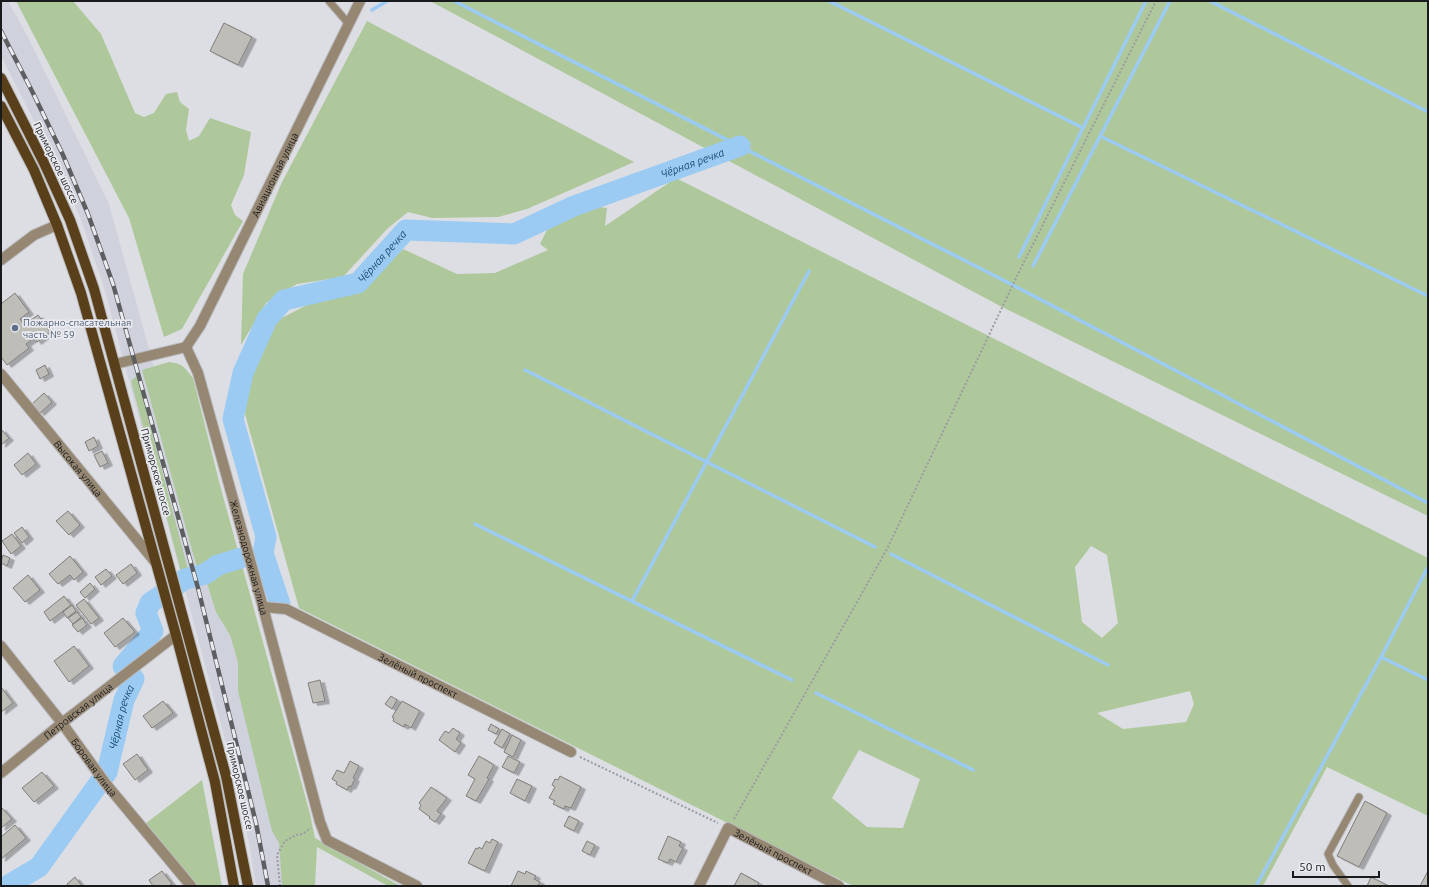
<svg xmlns="http://www.w3.org/2000/svg" width="1429" height="887" font-family="Ubuntu,sans-serif">
	<style>
		.built { fill: #cfd1dd }
		.green { fill: #aec89c; fill-rule: evenodd }
		.lines { fill: none; stroke-linecap: round; stroke-linejoin: round }
		.stream { stroke: #9bcbf3; stroke-width: 3.5 }
		.river { stroke: #9bcbf3; stroke-width: 21 }
		.building { fill: #bfbdb8; stroke: #807d79; filter: url(#shadow) }
		.service-casing { stroke: #babbbf; stroke-width: 9 }
		.minor-casing { stroke: #babbbf; stroke-width: 12 }
		.tertiary-casing { stroke: #babbbf; stroke-width: 12 }
		.primary-casing { stroke: #babbbf; stroke-width: 12 }
		.path { stroke: #9b9ca0; stroke-width: 2; stroke-dasharray: 2 2; stroke-linecap: butt }
		.service { stroke: #968773; stroke-width: 7 }
		.minor { stroke: #968773; stroke-width: 10 }
		.tertiary { stroke: #968773; stroke-width: 10 }
		.primary { stroke: #5a401a; stroke-width: 10 }
		.rail-casing { stroke: #5d5e60; stroke-width: 4.5 }
		.rail { stroke: #eaebf0; stroke-width: 3; stroke-dasharray: 9; stroke-linecap: butt }
		.service-dot { fill: #5c6f8a; stroke: #eaebf0; stroke-width: 1.5 }
		.labels { text-anchor: middle; dominant-baseline: central; stroke-width: 3.5; stroke-linejoin: round; paint-order: stroke }
		.street-label { font-size: 10px; fill: #191a1b; stroke: #eaebf0 }
		.service-label { font-size: 10px; fill: #4e5e75; stroke: #eaebf0; text-anchor: start }
		.water-label { font-size: 11px; font-style: italic; fill: #1a4f75; stroke: #eaebf0 }
	</style>
	<defs>
		<filter id="shadow"><feDropShadow dx="4.5" dy="2.5" stdDeviation="0" flood-color="#0004"/></filter>
	</defs>
	<rect width="100%" height="100%" fill="#dddee3"/>
	<path class="built" d="M1,1H8L28,37L109,204L155,371L172,367L302,886H256L248,837L234,773L104,287L80,217L54,160L1,56Z"/>
	<path class="green" d="M16,1H73L101,34L135,113L144,117L154,113L166,94L177,92L180,102L189,109L186,130L189,141L199,136L210,118L251,132L244,175L231,205L235,215L243,221L182,329L164,337L129,218Z
		M430,1H1428V516L1002,307Z
		M367,21L634,162L527,209L498,217L432,218L408,212L387,229L343,277L297,284L266,303L241,345L243,274L282,182Z
		M676,178L1428,558V816L1327,767L1263,886H853L299,608L245,414L248,375L270,324L307,305L364,290L403,249L457,274L495,273L548,250L540,244L561,202L607,208L605,226ZM1091,546L1107,555L1118,623L1102,638L1082,622L1075,567ZM1190,691L1194,704L1186,722L1123,729L1097,713ZM859,750L920,779L903,828L867,827L832,798Z
		M169,362C184,364 184,367 193,378L220,485L310,814L315,838L400,886H388L317,847L315,886H282L279,843L272,831L238,691V662L230,635L216,612L205,577L215,570L216,559C210,567 210,572 199,575L142,370Z
		M137,376L190,577L185,578L183,580L131,381Z
		M202,780L222,886H194L145,824Z"/>
	<g class="lines">
		<path class="stream" d="M454,1L1003,280L1428,503
			M829,1L1083,128
			M1210,1L1428,112
			M372,10L387,1
			M1100,136L1428,296
			M1019,257L1146,1
			M1033,266L1170,1
			M525,370L875,547
			M475,524L792,680
			M891,554L1108,665
			M632,601L809,271
			M1381,657L1428,680
			M816,693L973,770
			M1256,886L1381,657L1428,567"/>
		<g class="river">
			<path id="s1" d="M280,604L263,553L266,537L233,419L243,373L267,319L284,300L358,283L406,230L514,234L574,206L740,146"/>
			<path id="s2" d="M7,886L39,867L107,772L124,700L134,679L123,666L153,631L146,613L150,603L185,579L205,574L218,565L241,558"/>
		</g>
	</g>
	<path class="building" d="M224,23L252,37L238,65L210,51Z
		M15,293L29,312L20,319L24,325L38,315L50,332L37,342L34,338L26,344L29,348L7,365L1,357V304Z
		M45,365L49,374L40,379L36,370Z
		M44,393L52,402L40,413L32,404Z
		M1,429L9,438L1,445Z
		M94,437L98,446L89,451L85,442Z
		M102,451L108,463L100,467L94,455Z
		M28,453L36,464L22,475L14,465Z
		M68,511L80,525L69,535L56,521Z
		M22,527L29,537L22,543L14,533Z
		M12,534L21,546L11,554L2,541Z
		M3,555L10,558L7,566L1,563Z
		M70,556L83,572L74,580L70,575L58,584L49,574Z
		M131,564L137,573L123,584L116,575Z
		M106,569L112,576L101,585L95,577Z
		M28,575L40,590L25,602L13,588Z
		M90,583L95,589L85,598L80,592Z
		M64,596L71,605L50,621L44,612Z
		M84,599L99,618L91,624L76,605Z
		M72,605L76,611L67,618L63,612Z
		M77,612L81,617L73,624L68,618Z
		M82,618L87,625L78,632L72,625Z
		M123,618L135,632L115,647L104,633Z
		M74,646L89,666L69,682L54,661Z
		M320,680L325,701L313,703L308,683Z
		M1,687L13,703L1,712Z
		M391,696L397,700L392,709L385,704Z
		M163,701L173,713L152,728L143,716Z
		M402,701L420,711L411,728L405,724L404,727L393,721L394,718L392,717Z
		M491,724L499,729L496,734L488,730Z
		M453,728L460,733L456,739L461,743L455,752L439,740L445,731L449,733Z
		M502,729L510,734L502,748L494,743Z
		M512,735L521,740L513,757L504,752Z
		M137,754L148,770L135,780L123,764Z
		M479,756L494,765L487,778L489,779L476,801L466,796L475,779L468,775Z
		M508,756L520,762L514,773L502,767Z
		M350,761L359,766L353,778L355,779L351,787L349,786L347,790L336,784L337,782L332,779L337,770L344,773Z
		M42,772L54,786L34,802L22,788Z
		M560,776L581,787L571,808L565,806L564,809L553,804L555,801L549,798L555,787L552,785L555,779L558,780Z
		M517,779L532,786L525,801L510,793Z
		M431,787L447,798L437,811L441,814L435,822L429,818L430,817L419,809L421,805L419,803Z
		M1365,801L1387,813L1359,867L1337,856Z
		M1,807L12,819L1,828Z
		M569,816L579,821L574,831L564,826Z
		M15,825L26,838L1,859V837Z
		M668,836L681,842L679,846L683,848L676,862L670,859L668,863L658,859Z
		M492,839L498,842L485,871L468,863L476,848L478,849L479,847L482,849L486,841L490,843Z
		M587,841L595,845L590,855L582,851Z
		M162,871L172,884L169,886H153L149,880Z
		M518,871L525,874L526,871L536,876L534,879L540,882L538,886H511Z
		M1428,871V886H1420Z
		M741,873L759,883L757,886H734Z
		M75,877L82,886H68L67,884Z
		M1371,877L1389,886H1367Z"/>
	<g class="lines">
		<g class="service-casing">
			<path id="service" d="M329,1L348,23
				M1348,886L1333,865L1328,854L1359,797"/>
		</g>
		<g class="minor-casing">
			<g id="minor">
				<path d="M1,260L34,235L57,225"/>
				<path id="s3" d="M186,347L200,326L360,1"/>
				<path id="s4" d="M1,374L156,563"/>
				<path id="s5" d="M263,607L286,609L571,752"/>
				<path id="s6" d="M1,646L62,723L106,784L191,886"/>
				<path id="s7" d="M1,773L62,723L176,635"/>
				<path id="s8" d="M699,886L728,828L839,886"/>
			</g>
		</g>
		<g class="tertiary-casing">
			<g id="tertiary">
				<path id="s9" d="M115,364L186,347L198,373L263,607L320,822L327,840L417,886"/>
			</g>
		</g>
		<g class="primary-casing">
			<path id="primary" d="M1,78L44,163L70,220L94,289L226,776L248,886
				M1,106L34,170L57,225L81,293L176,635L215,782L234,886"/>
		</g>
		<path class="path" d="M580,757L718,823
			M734,819L887,549L1019,272L1156,1
			M280,886L277,855L285,841L296,835L302,834L311,828"/>
		<use href="#service" class="service"/>
		<use href="#minor" class="minor"/>
		<use href="#tertiary" class="tertiary"/>
		<use href="#primary" class="primary"/>
		<g class="rail-casing">
			<path id="rail" d="M1,31L33,93L63,155L88,214L113,284L198,588L256,823L268,886"/>
		</g>
		<use href="#rail" class="rail"/>
	</g>
	<circle class="service-dot" cx="15" cy="328" r="4"/>
	<g class="labels">
		<g class="street-label">
			<text transform="translate(56 163) rotate(64)">Приморское шоссе</text>
			<text stroke="none"><textPath href="#s3" startOffset="194">Авиационная улица</textPath></text>
			<text stroke="none"><textPath href="#s4" startOffset="122">Высокая улица</textPath></text>
			<text transform="translate(156 472) rotate(75)">Приморское шоссе</text>
			<text stroke="none"><textPath href="#s9" startOffset="293">Железнодорожная улица</textPath></text>
			<text stroke="none"><textPath href="#s5" startOffset="171">Зелёный проспект</textPath></text>
			<text stroke="none"><textPath href="#s7" startOffset="99">Петровская улица</textPath></text>
			<text stroke="none"><textPath href="#s6" startOffset="153">Боровая улица</textPath></text>
			<text transform="translate(240 786) rotate(77)">Приморское шоссе</text>
			<text stroke="none"><textPath href="#s8" startOffset="116">Зелёный проспект</textPath></text>
		</g>
		<g class="service-label">
			<text x="23" y="322">Пожарно-спасательная<tspan x="23" dy="12">часть № 59</tspan></text>
		</g>
		<g class="water-label">
			<text stroke="none"><textPath href="#s1" startOffset="772">Чёрная речка</textPath></text>
			<text stroke="none"><textPath href="#s1" startOffset="436">Чёрная речка</textPath></text>
			<text stroke="none"><textPath href="#s2" startOffset="211">Чёрная речка</textPath></text>
		</g>
	</g>
	<rect width="1429" height="887" fill="none" stroke="#191a1b" stroke-width="4"/>
	<path d="M1293 871v6h86v-6" fill="none" stroke="#191a1b" stroke-width="2"/>
	<text x="1299" y="871" font-size="12" fill="#191a1b" stroke="#eaebf0" stroke-width="3" paint-order="stroke">50 m</text>
</svg>
